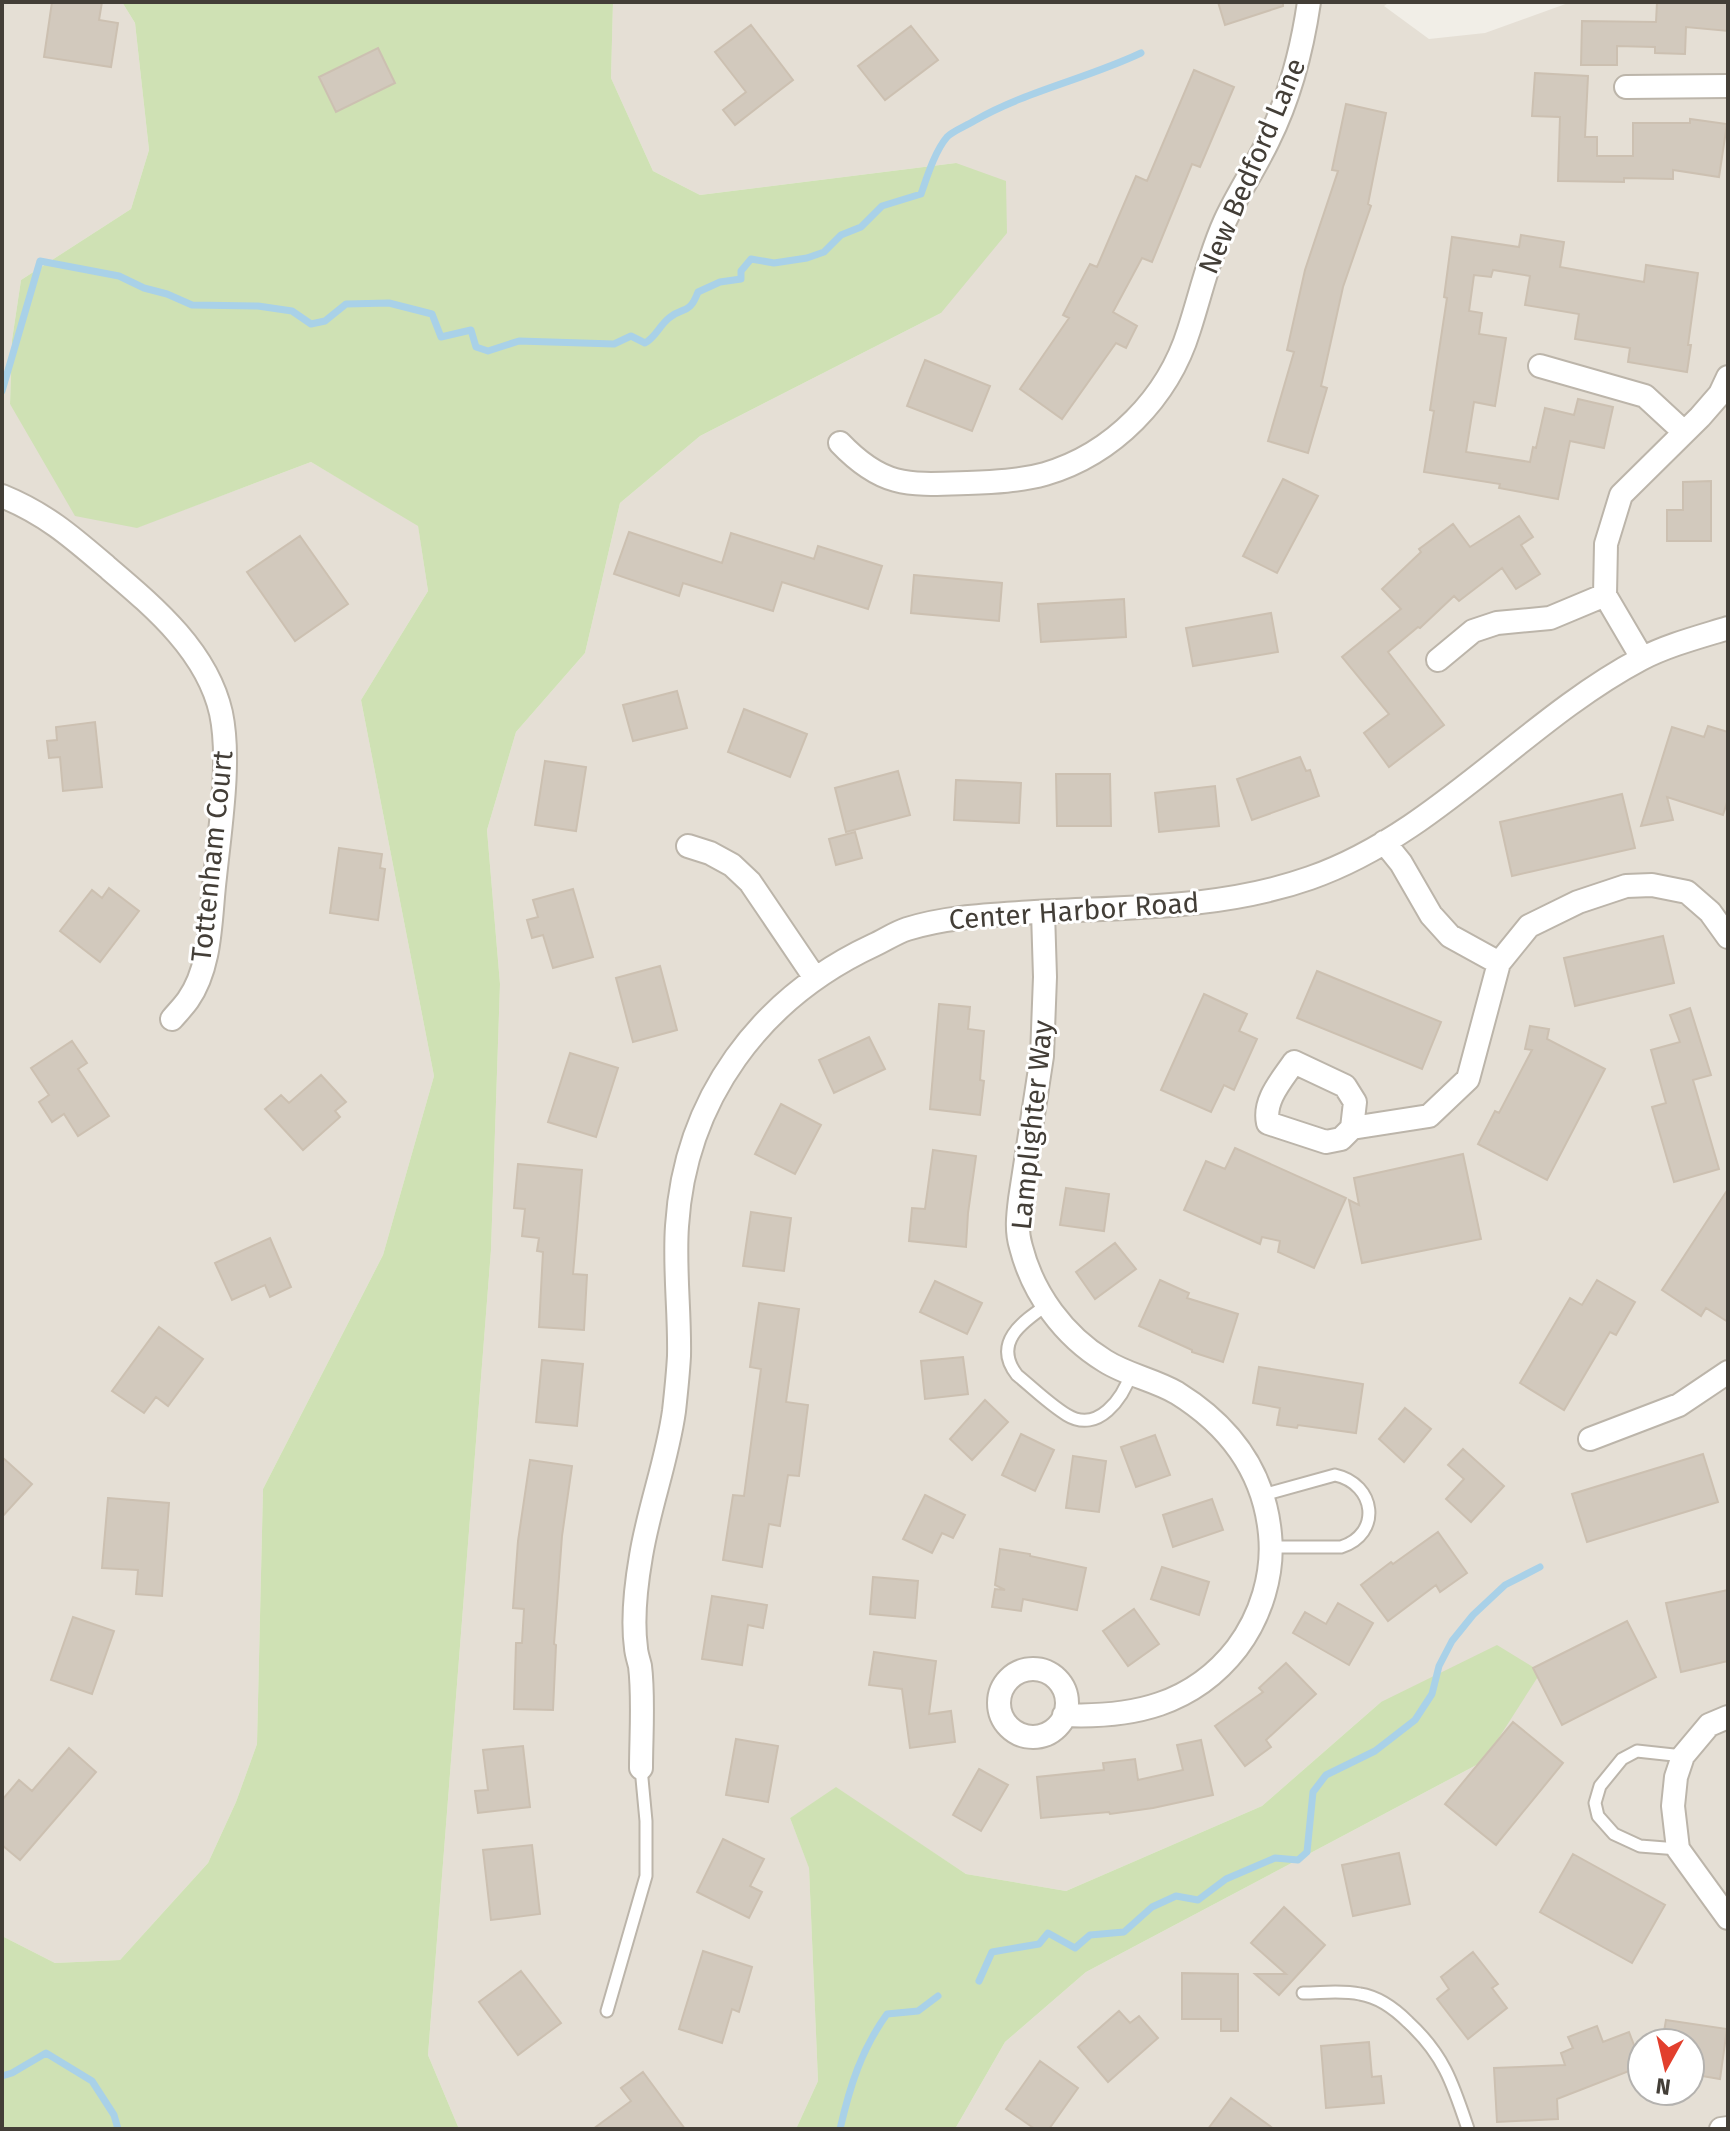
<svg xmlns="http://www.w3.org/2000/svg" width="1730" height="2131" font-family="'Fira Sans',sans-serif">
	<style>
		.residential { fill: #e5dfd5; fill-rule: evenodd }
		.green { fill: #cfe1b4 }
		.lines { fill: none; stroke-linecap: round; stroke-linejoin: round }
		.stream { stroke: #a9d1e8; stroke-width: 7 }
		.building { fill: #d2c9bd; stroke: #ccc0b1; stroke-width: 2 }
		.service-casing { stroke: #bcb5aa; stroke-width: 15 }
		.minor-casing { stroke: #bcb5aa; stroke-width: 26 }
		.service { stroke: #fff; stroke-width: 11 }
		.minor { stroke: #fff; stroke-width: 22 }
		.labels { text-anchor: middle; dominant-baseline: central; stroke-width: 6; stroke-linejoin: round; paint-order: stroke }
		.street-label { font-size: 28px; fill: #433e37; stroke: #fff }
	</style>
	<rect width="100%" height="100%" fill="#f1eee7"/>
	<path class="residential" d="M2,2H122L135,23L149,150L131,209L21,280L12,340L10,404L138,527L311,462L418,525L428,591L361,700L434,1076L383,1255L263,1489L257,1744L236,1802L208,1863L120,1960L55,1963L2,1936Z
		M613,2H1390L1384,6L1429,39L1485,33L1571,2H1728V2129H955L1005,2042L1086,1972L1484,1761L1381,1702L1262,1806L1066,1891L966,1874L836,1788L790,1818L809,1867L818,2081L796,2129H459L428,2055L491,1250L500,984L487,830L516,732L585,653L620,503L700,436L941,313L956,163L700,195L653,171L611,78ZM1642,2043H1690V2091H1642Z"/>
	<path class="green" d="M122,2H613L611,78L653,171L700,195L956,163L1006,181L1007,233L941,313L700,436L620,503L585,653L516,732L487,830L500,984L491,1250L428,2055L459,2129H2V1936L55,1963L120,1960L208,1863L236,1802L257,1744L263,1489L383,1255L434,1076L361,700L428,591L418,526L311,462L137,528L75,516L10,404L12,340L21,280L131,209L149,150L135,23Z
		M1497,1645L1541,1672L1484,1761L1086,1972L1005,2042L955,2129H796L818,2081L809,1868L790,1818L836,1787L966,1874L1066,1891L1262,1806L1381,1702Z"/>
	<g class="lines">
		<path class="stream" d="M2,391L40,261L119,276L144,288L167,294L192,305L258,306L292,311L311,324L325,321L346,304L389,303L432,314L441,337L471,330L476,347L488,351L519,341L614,344L631,336L645,343C656,337 659,326 669,318C683,306 689,316 698,292L720,282L741,279V271L751,259L774,263L807,258L824,252L841,235L861,227L882,206L921,194C927,177 935,151 947,137C953,131 966,126 974,121C1026,91 1086,79 1141,53
			M979,1981L992,1952L1039,1944L1048,1933L1075,1948L1090,1935L1124,1932L1152,1907L1176,1896L1198,1900L1226,1879L1275,1858L1298,1860L1307,1852L1313,1792L1326,1775L1375,1751L1415,1720L1432,1694L1439,1666L1452,1641L1473,1615L1505,1585L1540,1567
			M2,2076L12,2073L46,2053L92,2081L114,2115L118,2129
			M840,2129C850,2086 861,2050 887,2014L918,2011L938,1996"/>
	</g>
	<path class="building" d="M52,2H102L99,20L118,23L111,67L44,57Z
		M1218,2H1283V6L1225,25Z
		M1657,2H1728V31L1686,27L1685,54L1655,53V47L1617,46V65H1581L1582,21L1656,22Z
		M751,25L793,80L735,125L723,110L746,92L715,52Z
		M911,26L938,60L885,100L858,66Z
		M378,48L395,83L336,112L319,77Z
		M1194,70L1234,87L1200,167L1192,164L1152,262L1142,258L1113,312L1137,326L1126,348L1116,343L1062,419L1020,389L1069,318L1063,315L1090,264L1097,267L1136,176L1147,181Z
		M1535,73L1588,76L1585,137H1597V156H1633V123H1690V119L1727,124L1719,177L1673,170V179L1624,178V182L1558,181L1560,117L1532,116Z
		M1346,104L1386,113L1368,204L1371,206L1343,287L1321,386L1327,388L1308,453L1268,441L1294,352L1287,350L1305,270L1338,171L1332,170Z
		M1521,235L1564,242L1560,267L1644,282L1646,265L1698,273L1688,345H1691L1687,372L1628,362L1630,348L1575,339L1579,314L1525,305L1530,276L1493,270L1491,277L1474,275L1469,311L1482,313L1479,334L1506,338L1495,406L1474,402L1466,452L1530,462L1533,447L1536,448L1545,408L1574,415L1578,399L1613,407L1604,448L1570,441L1558,499L1499,488L1500,484L1424,472L1434,411L1430,410L1447,298L1444,297L1452,237L1519,247Z
		M925,360L990,386L972,431L907,406Z
		M1283,479L1318,496L1277,573L1243,556Z
		M1711,481V541H1667V510H1683V482Z
		M1519,516L1533,537L1521,545L1540,574L1516,589L1502,568L1459,601L1454,596L1420,628L1418,627L1388,652L1444,725L1389,767L1364,733L1389,714L1342,657L1401,609L1382,589L1421,552L1419,549L1453,524L1470,547Z
		M629,532L722,563L731,533L814,559L818,546L882,566L868,609L782,582L773,611L683,583L679,596L614,574Z
		M300,536L348,604L295,641L247,572Z
		M914,575L1002,583L999,621L911,613Z
		M1124,599L1126,637L1041,642L1038,604Z
		M1271,613L1278,652L1193,666L1186,628Z
		M677,691L687,728L633,741L623,705Z
		M744,709L807,734L790,777L728,752Z
		M95,722L102,787L63,791L60,757L49,758L47,741L57,740L56,727Z
		M1708,726L1728,732V799L1723,815L1667,797L1673,820L1641,826L1672,727L1704,737Z
		M1300,757L1306,771L1310,770L1319,796L1252,820L1237,779Z
		M545,761L586,767L576,831L535,825Z
		M898,771L910,815L846,832L835,788Z
		M1056,774H1110L1111,826H1057Z
		M956,780L1021,783L1019,823L954,820Z
		M1215,786L1219,826L1159,832L1155,793Z
		M1622,794L1635,848L1512,876L1500,822Z
		M855,832L862,858L836,865L829,839Z
		M339,848L382,854L380,868L385,869L378,920L330,913Z
		M109,888L139,911L100,962L60,931L92,890L102,898Z
		M573,889L593,957L553,968L543,935L532,938L527,920L538,917L533,900Z
		M1663,936L1674,983L1575,1006L1564,958Z
		M660,966L677,1030L633,1042L616,978Z
		M1317,971L1441,1022L1422,1069L1297,1018Z
		M1204,994L1247,1014L1239,1031L1257,1039L1234,1090L1224,1085L1211,1112L1161,1090Z
		M939,1004L970,1007L968,1029L984,1031L980,1080L984,1081L980,1115L930,1109Z
		M1690,1008L1711,1075L1693,1080L1719,1169L1674,1182L1652,1107L1666,1103L1651,1050L1680,1042L1670,1015Z
		M1530,1026L1549,1029L1547,1039L1605,1069L1547,1180L1478,1144L1495,1111L1499,1113L1532,1050L1525,1049Z
		M869,1037L885,1069L834,1093L819,1060Z
		M72,1041L87,1063L78,1069L109,1116L78,1136L64,1114L52,1122L39,1102L49,1095L31,1068Z
		M570,1053L618,1068L596,1137L548,1122Z
		M321,1075L346,1102L335,1111L340,1117L303,1150L265,1109L281,1095L289,1103Z
		M781,1104L821,1125L795,1174L755,1154Z
		M1235,1148L1346,1198L1314,1268L1278,1252L1280,1241L1262,1237L1260,1244L1184,1210L1206,1161L1225,1169Z
		M933,1150L976,1156L968,1213L966,1247L909,1241L912,1208L925,1209Z
		M1463,1154L1481,1239L1362,1263L1349,1200L1359,1205L1354,1178Z
		M518,1164L582,1170L573,1274L587,1275L584,1330L539,1327L543,1252L537,1251L539,1238L522,1236L525,1209L514,1208Z
		M1066,1188L1109,1194L1104,1231L1060,1225Z
		M1728,1189V1322L1706,1308L1701,1316L1662,1290Z
		M751,1212L791,1218L784,1271L743,1266Z
		M270,1238L291,1287L270,1297L265,1285L232,1300L215,1263Z
		M1115,1243L1136,1269L1095,1299L1076,1272Z
		M1160,1280L1189,1293L1187,1298L1238,1314L1223,1362L1192,1352V1350L1139,1326Z
		M1597,1280L1635,1302L1616,1335L1610,1332L1564,1410L1520,1383L1570,1298L1582,1305Z
		M935,1281L982,1303L967,1334L920,1312Z
		M759,1303L799,1309L786,1402L808,1405L799,1476L788,1475L780,1526L769,1524L762,1567L723,1560L733,1495L744,1496L761,1369L750,1367Z
		M159,1327L203,1359L168,1406L156,1397L144,1413L112,1391Z
		M963,1357L968,1394L925,1399L921,1361Z
		M542,1360L583,1364L577,1426L536,1422Z
		M1259,1367L1363,1384L1356,1433L1298,1425L1297,1428L1277,1425L1280,1408L1253,1403Z
		M985,1400L1008,1422L972,1460L950,1439Z
		M1405,1408L1431,1429L1404,1462L1379,1439Z
		M1021,1434L1054,1450L1035,1491L1002,1475Z
		M1155,1435L1170,1475L1136,1487L1121,1447Z
		M1463,1449L1504,1486L1471,1522L1446,1499L1464,1479L1448,1465Z
		M1703,1454L1718,1502L1587,1542L1572,1494Z
		M1073,1456L1106,1461L1099,1512L1066,1508Z
		M2,1457L32,1484L2,1517Z
		M530,1460L572,1466L562,1536L554,1644L556,1645L553,1710L514,1709L516,1643H522L524,1609L513,1608L518,1541Z
		M925,1495L965,1515L953,1538L942,1533L932,1553L903,1539Z
		M108,1498L169,1503L162,1596L136,1594L138,1570L102,1568Z
		M1212,1499L1223,1530L1173,1547L1163,1515Z
		M1438,1532L1467,1573L1440,1592L1436,1585L1388,1621L1361,1585L1391,1562L1393,1564Z
		M1000,1549L1030,1554V1556L1086,1568L1077,1610L1023,1599L1021,1611L992,1607L995,1589L1005,1590L995,1585Z
		M1162,1567L1209,1582L1199,1615L1151,1599Z
		M873,1577L918,1581L915,1618L870,1614Z
		M1728,1590V1661L1681,1672L1666,1603Z
		M712,1596L767,1605L763,1628L748,1625L742,1665L702,1659Z
		M1338,1603L1373,1623L1349,1665L1293,1633L1305,1612L1326,1624Z
		M1134,1609L1159,1644L1128,1666L1103,1631Z
		M73,1617L114,1631L92,1694L51,1680Z
		M1627,1621L1656,1677L1562,1725L1533,1668Z
		M874,1652L936,1661L929,1714L951,1711L955,1742L910,1748L902,1689L869,1685Z
		M1286,1663L1316,1694L1266,1740L1271,1747L1245,1766L1215,1726L1263,1692L1259,1688Z
		M1513,1722L1563,1763L1496,1845L1445,1804Z
		M736,1739L778,1746L768,1802L726,1795Z
		M1201,1740L1213,1795L1153,1808L1110,1814L1109,1812L1041,1818L1037,1777L1104,1770L1103,1763L1135,1759L1138,1780L1183,1770L1177,1745Z
		M523,1746L530,1807L478,1813L475,1791L488,1790L483,1750Z
		M69,1748L96,1772L20,1860L2,1845V1800L19,1780L32,1791Z
		M979,1769L1008,1785L981,1831L953,1815Z
		M723,1839L764,1859L750,1886L762,1892L749,1918L697,1892Z
		M532,1845L540,1914L491,1920L483,1850Z
		M1399,1853L1410,1904L1353,1916L1342,1865Z
		M1573,1854L1665,1905L1632,1963L1540,1912Z
		M1284,1907L1325,1945L1279,1995L1255,1974H1286L1251,1943Z
		M703,1951L752,1967L739,2012L732,2009L722,2043L679,2029Z
		M1473,1952L1498,1984L1492,1988L1507,2008L1468,2039L1437,1999L1449,1989L1441,1977Z
		M521,1971L561,2023L518,2055L479,2002Z
		M1182,1973L1238,1974V2031H1221V2019H1182Z
		M1119,2011L1130,2023L1139,2016L1158,2038L1108,2082L1078,2047Z
		M1666,2020L1727,2029L1720,2079L1690,2074V2043H1662Z
		M1597,2026L1603,2042L1629,2032L1642,2066L1557,2099L1558,2119L1497,2122L1494,2068L1565,2065L1561,2053L1573,2048L1568,2037Z
		M1369,2042L1372,2077L1381,2076L1384,2103L1326,2108L1321,2046Z
		M1040,2061L1078,2088L1049,2129H1035L1006,2109Z
		M643,2072L685,2129H593L631,2101L621,2088Z
		M1231,2098L1274,2129H1208Z"/>
	<g class="lines">
		<g class="service-casing">
			<path id="service" d="M1047,1305C1022,1322 992,1343 1017,1375C1033,1388 1049,1404 1067,1415C1098,1434 1123,1398 1131,1373
				M1263,1495L1335,1475C1376,1484 1382,1534 1341,1547H1271
				M1678,1849L1640,1846L1614,1834L1598,1816L1595,1803L1600,1786L1622,1759L1637,1751L1683,1756
				M1303,1993C1322,1993 1341,1990 1360,1994C1379,1997 1394,2008 1408,2022C1444,2055 1453,2084 1468,2129
				M607,2011L646,1876V1821L641,1768"/>
		</g>
		<g class="minor-casing">
			<path id="minor" d="M1626,87L1728,86
				M1540,366L1645,396L1684,432
				M840,443C883,488 909,485 967,483C993,482 1020,481 1045,474C1113,454 1168,398 1189,330C1201,293 1209,256 1225,221C1238,193 1255,168 1268,141C1290,97 1302,50 1309,2
				M2,496C46,514 72,537 107,567C154,607 207,651 221,713C231,760 220,828 215,877C210,917 212,966 188,1000C183,1007 177,1013 172,1019
				M1642,658L1605,595L1606,544L1621,495L1700,417L1720,394L1728,377
				M1438,660L1473,631L1497,623L1550,618L1605,595
				M1384,842L1401,863L1431,915L1450,936L1499,963L1529,926L1578,902L1626,886L1652,885L1687,892L1710,912L1728,937
				M688,846L710,853L732,865L750,882L815,978
				M1043,912L1045,977L1042,1056L1020,1199C1018,1215 1016,1231 1021,1247C1033,1294 1064,1336 1105,1361C1127,1375 1155,1380 1177,1393C1230,1426 1264,1471 1270,1534C1274,1574 1261,1616 1237,1648C1193,1705 1132,1718 1064,1715
				M1352,1128L1355,1102L1345,1086L1294,1062C1282,1080 1263,1100 1268,1123L1326,1142L1341,1139L1352,1128L1429,1116L1468,1079L1499,963
				M1590,1439L1679,1405L1728,1372
				M999 1703a34 34 0 1 1 68 0a34 34 0 1 1-68 0Z
				M1728,1717L1709,1725L1683,1756L1676,1777L1673,1806L1678,1849L1728,1918
				M641,1768C641,1737 644,1697 640,1666C639,1662 636,1652 636,1648C632,1619 636,1585 641,1556C649,1507 667,1461 674,1411C676,1393 678,1374 679,1356C680,1313 674,1269 677,1226C685,1099 760,998 874,945C885,940 895,933 907,929C949,916 992,915 1035,912C1127,907 1222,909 1310,878C1436,834 1524,721 1641,659C1668,645 1699,637 1728,628
				M1721,2129L1728,2128"/>
		</g>
		<use href="#service" class="service"/>
		<use href="#minor" class="minor"/>
	</g>
	<g class="labels">
		<g class="street-label">
			<text transform="translate(1252 166) rotate(-67)">New Bedford Lane</text>
			<text transform="translate(212 856) rotate(-84)">Tottenham Court</text>
			<text transform="translate(1074 911) rotate(-4)">Center Harbor Road</text>
			<text transform="translate(1032 1125) rotate(-84)">Lamplighter Way</text>
		</g>
	</g>
	<rect width="1730" height="2131" fill="none" stroke="#433e37" stroke-width="8"/>
	<g transform="translate(1666 2067) rotate(188)"><circle r="38" fill="#ffffff" stroke="#b4b2af" stroke-width="2"/>
	<path d="M0-6L14 30L0 20L-14 30Z" fill="#e23f2d"/>
	<text y="-12" font-size="22" font-weight="bold" text-anchor="middle" fill="#433e37">N</text>
	</g>
</svg>
